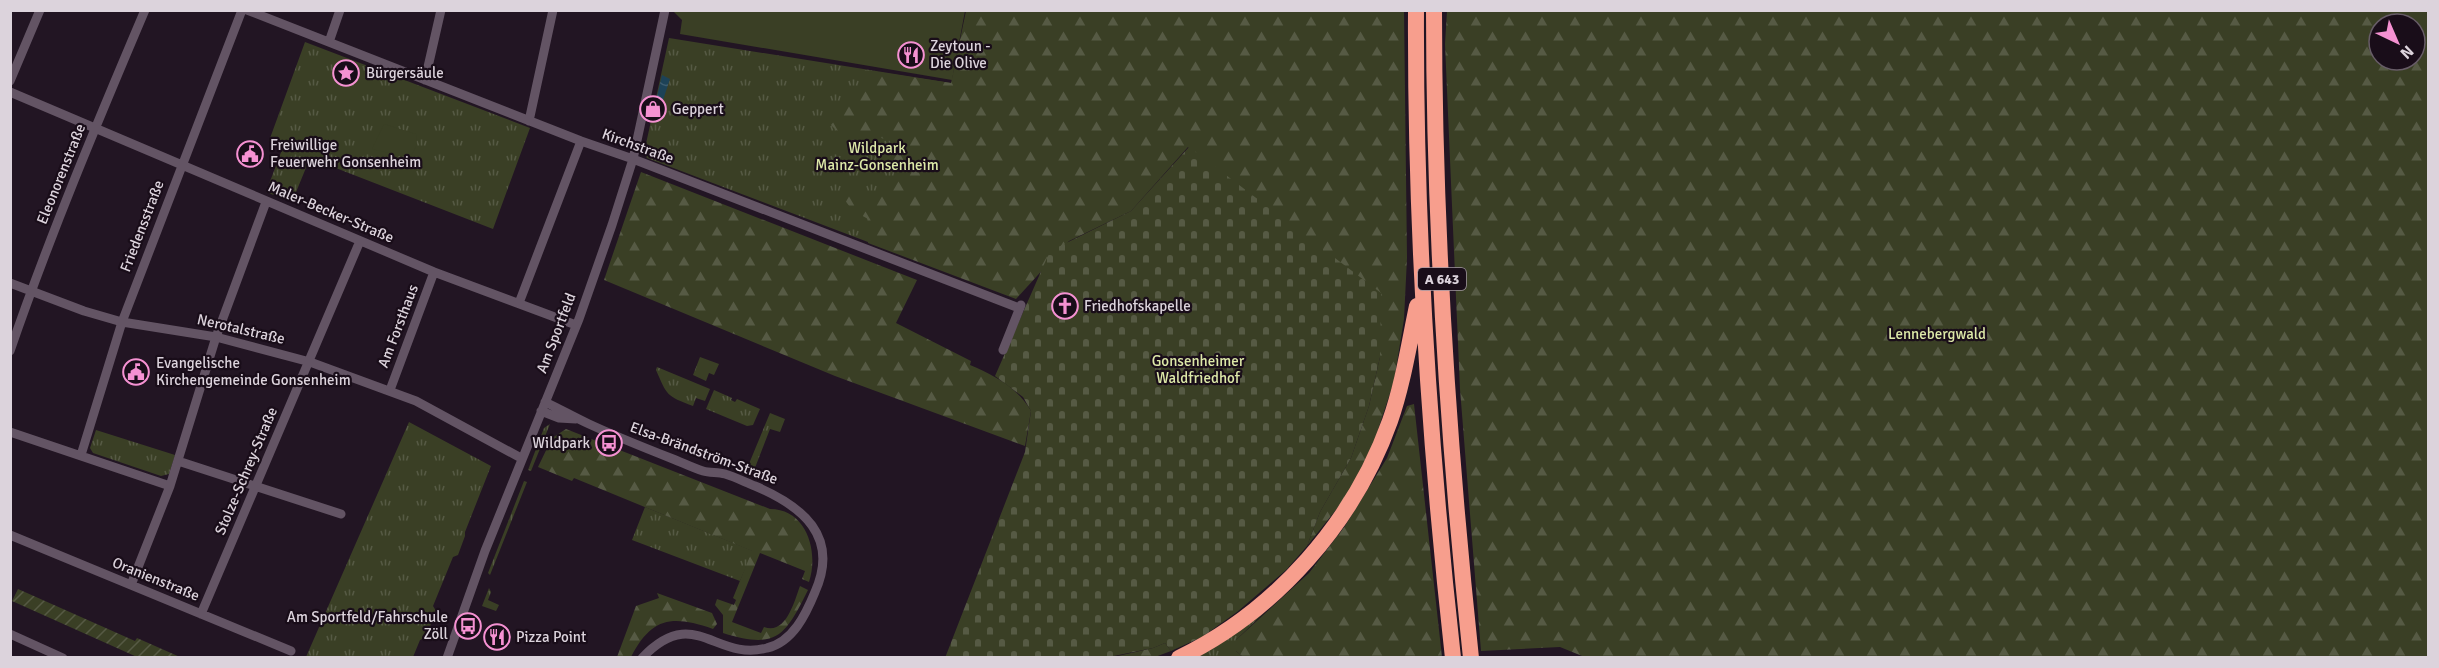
<svg xmlns="http://www.w3.org/2000/svg" width="2439" height="668" font-family="Signika,sans-serif">
	<style>
		.grass { fill: url(#grass-tufts) }
		.forest { fill: url(#forest-firs); fill-rule: evenodd }
		.cemetery { fill: url(#cemetery-stones) }
		.garden { fill: url(#garden-furrows) }
		.pitch { fill: #3a3f25 }
		.water { fill: url(#water-waves) }
		.lines { fill: none; stroke-linecap: round; stroke-linejoin: round }
		.minor { stroke: #635464; stroke-width: 9 }
		.motorway { stroke: #f79e8d; stroke-width: 16 }
		.labels { text-anchor: middle; dominant-baseline: central; stroke-width: 4.5; stroke-linejoin: round; paint-order: stroke }
		.shield { fill: #190d19; stroke: #a298a2; stroke-width: 1.5 }
		.shield-label { font-size: 14px; font-weight: bold; fill: #dcd3dc }
		.poi-label { font-size: 15px; fill: #dcd3dc; stroke: #190d19; text-anchor: start }
		.street-label { font-size: 15px; fill: #dcd3dc; stroke: #190d19 }
		.park-label { font-size: 15px; fill: #dde9a8; stroke: #190d19 }
	</style>
	<defs>
		<pattern id="grass-tufts" width="24" height="20" patternUnits="userSpaceOnUse" patternTransform="scale(1.5)"><rect width="24" height="20" fill="#3a3f25"/><path d="M3 7l-1-3M5 7V3M7 7l1-3M15 17l-1-3M17 17v-4M19 17l1-3" fill="none" stroke="#565a44"/></pattern>
		<pattern id="forest-firs" width="22" height="20" patternUnits="userSpaceOnUse" patternTransform="scale(1.5)"><rect width="22" height="20" fill="#3a3f25"/><path d="M5 1l3.5 6h-7zM16 11l3.5 6h-7z" fill="#565a44"/></pattern>
		<pattern id="cemetery-stones" width="16" height="16" patternUnits="userSpaceOnUse" patternTransform="scale(1.5)"><rect width="16" height="16" fill="#3a3f25"/><path d="M2 7V4a2 2 0 0 1 4 0v3zM10 15v-3a2 2 0 0 1 4 0v3z" fill="#565a44"/></pattern>
		<pattern id="garden-furrows" width="10" height="10" patternUnits="userSpaceOnUse" patternTransform="scale(1.5)"><rect width="10" height="10" fill="#3a3f25"/><path d="M-1 1l2-2M0 10L10 0M9 11l2-2" fill="none" stroke="#565a44"/></pattern>
		<pattern id="water-waves" width="16" height="10" patternUnits="userSpaceOnUse" patternTransform="scale(1.5)"><rect width="16" height="10" fill="#1d4257"/><path d="M0 5q4-4 8 0t8 0" fill="none" stroke="#3d5c6f"/></pattern>
	</defs>
	<rect width="100%" height="100%" fill="#221523"/>
	<path class="grass" d="M669,38L951,83L989,288L647,158L644,153Z
		M305,42L530,128L493,229L310,158L292,202L266,192L283,147L269,141Z
		M700,357L719,364L714,375L709,373L706,381L693,375Z
		M657,367L710,389L705,401L696,398L693,406C666,396 667,395 656,370Z
		M714,390L732,398L731,400L735,402L737,399L760,409L753,425L747,426L706,409Z
		M770,413L785,419L780,432L770,429L753,473L746,471Z
		M409,422L491,466L465,532V536L458,555L453,557L433,606L436,611L426,637L420,640L413,657H306Z
		M550,424L531,471L528,470L544,428Z
		M96,430L175,455L169,474L161,476L93,453L90,448Z
		M524,481L527,482L490,575L488,573Z
		M645,507L753,551L740,581L632,540Z
		M489,588L491,592L488,600L499,605L496,611L482,606Z
		M1267,610L1236,640V651L1243,657L1196,658L1223,642Z"/>
	<path class="forest" d="M966,11H1404L1407,258L1404,319L1394,381L1374,442L1347,496L1307,546L1320,512L1351,458L1369,406L1380,357L1188,147L1131,211L1069,241L1016,299L868,243V219L852,210L842,196L848,190L876,201L893,187L895,170L890,141L864,132L843,137L831,125L858,93L865,70L951,83Z
		M1447,11H2428V657L1587,658L1560,647L1481,651L1460,389L1445,44ZM2379,24H2415V60H2379Z
		M641,172L917,280L896,323L971,361L970,365C994,375 1018,388 1031,411L1025,446L835,376L604,280Z
		M1414,404L1442,657H1243L1236,651V640L1309,573L1345,526L1387,458L1407,406Z
		M566,429L770,509C807,509 819,552 809,582L802,579L805,571L760,553L732,622L761,633L764,627C786,635 794,602 800,586L808,590C785,636 777,650 723,633V615L715,605L717,599L734,605L736,600L733,598L752,551L574,478L572,481L538,467L552,438Z
		M657,593L712,613L717,624L713,629C672,615 652,617 631,657H617L636,606L659,598Z
		M1165,643L1171,651L1155,657L1109,658L1153,648Z"/>
	<path class="cemetery" d="M1189,147L1381,293L1380,357L1369,406L1351,458L1320,512L1307,546L1286,570L1237,612L1202,637L1171,651L1165,643L1153,648L1109,657L945,658L1025,452L1031,411L1023,397L995,376L1050,251L1131,211Z"/>
	<path class="garden" d="M18,589L135,641L137,638L180,657H137L12,601Z"/>
	<path class="pitch" d="M673,11V10L965,11L952,80L680,34L682,20Z
		M384,124L416,134C418,143 416,152 408,157L372,149Z"/>
	<path class="water" d="M662,75L670,79L663,100H656Z"/>
	<g class="lines">
		<path class="minor" d="M247,10L581,141L633,159L1019,308
			M329,42L340,10
			M425,80L441,10
			M10,81L40,10
			M10,92L434,272L576,325
			M529,121L553,10
			M10,283L84,311L122,322L216,337L310,362L416,401L521,458
			M519,303L581,141
			M1003,350L1021,305
			M10,351C50,235 97,123 145,10
			M390,390L434,272
			M545,402C560,409 574,417 589,424C617,437 645,448 673,459C683,463 693,468 703,471C710,473 718,472 725,474C735,477 745,482 755,486C802,506 840,536 815,592C806,614 793,642 767,648C715,662 694,603 642,658
			M541,411L559,418L576,419
			M10,432L170,486
			M81,455L122,322L242,10
			M178,461L341,514
			M10,535L291,651
			M131,585L170,486L216,337L266,202
			M201,614L360,241
			M10,634L63,658
			M447,658L485,551L579,319L612,225L633,159L665,10"/>
		<path class="motorway" d="M1416,10C1415,227 1429,443 1453,658
			M1434,10C1434,227 1448,443 1471,658
			M1179,658C1276,611 1354,522 1390,421C1403,384 1409,344 1417,306"/>
	</g>
	<defs>
		<g id="restaurant-ring" transform="scale(1.35)"><circle r="9.5" fill="#190d19" stroke="#f591d2" stroke-width="1.5"/><path d="M-5-6h1v4h1v-4h1v4h1v-4h1v5L-1.5 .5V6h-2V.5L-5-1ZM5-6V6H3V1.5H1.5Q1.5-4 5-6Z" fill="#f591d2"/></g>
		<g id="sight-ring" transform="scale(1.35)"><circle r="9.5" fill="#190d19" stroke="#f591d2" stroke-width="1.5"/><path d="M0-6L1.8-2.2L6-1.7L2.9 1.2L3.7 5.4L0 3.3L-3.7 5.4L-2.9 1.2L-6-1.7L-1.8-2.2Z" fill="#f591d2"/></g>
		<g id="shop-ring" transform="scale(1.35)"><circle r="9.5" fill="#190d19" stroke="#f591d2" stroke-width="1.5"/><path d="M-5-2.5h2.3a2.7 3.5 0 0 1 5.4 0H5L5.5 6h-11ZM-1.5-2.5h3a1.5 2.3 0 0 0-3 0Z" fill="#f591d2"/></g>
		<g id="civic-ring" transform="scale(1.35)"><circle r="9.5" fill="#190d19" stroke="#f591d2" stroke-width="1.5"/><path d="M-.6-6.5H3V-4.5H.6V-3L4-1V1h2V6H-6V1h2V-1L-.6-3ZM-1.2 2.5V6h2.4V2.5Z" fill="#f591d2"/></g>
		<g id="church-ring" transform="scale(1.35)"><circle r="9.5" fill="#190d19" stroke="#f591d2" stroke-width="1.5"/><path d="M-1.2-6h2.4v3.5h3.3v2.4h-3.3V6h-2.4V-.1h-3.3v-2.4h3.3Z" fill="#f591d2"/></g>
		<g id="bus-ring" transform="scale(1.35)"><circle r="9.5" fill="#190d19" stroke="#f591d2" stroke-width="1.5"/><path d="M-5-6H5V4H4V6H2V4H-2V6H-4V4H-5ZM-3.5-4V0h7V-4ZM-3.5 1.2v1.5H-2V1.2ZM2 1.2v1.5H3.5V1.2Z" fill="#f591d2"/></g>
	</defs>
	<g fill-rule="evenodd">
		<use href="#restaurant-ring" x="911" y="55"/>
		<use href="#sight-ring" x="346" y="73"/>
		<use href="#shop-ring" x="653" y="109"/>
		<use href="#civic-ring" x="250" y="154"/>
		<use href="#church-ring" x="1065" y="306"/>
		<use href="#civic-ring" x="136" y="372"/>
		<use href="#bus-ring" x="609" y="443"/>
		<use href="#bus-ring" x="468" y="626"/>
		<use href="#restaurant-ring" x="497" y="637"/>
	</g>
	<g class="labels">
		<rect class="shield" x="1418" y="268" width="48" height="22" rx="4.5"/>
		<g class="shield-label">
			<text x="1442" y="279">A 643</text>
		</g>
		<g class="poi-label">
			<text x="930" y="46">Zeytoun -<tspan x="930" dy="17">Die Olive</tspan></text>
			<text x="366" y="73">Bürgersäule</text>
			<text x="672" y="109">Geppert</text>
			<text x="270" y="145">Freiwillige<tspan x="270" dy="17">Feuerwehr Gonsenheim</tspan></text>
			<text x="1084" y="306">Friedhofskapelle</text>
			<text x="156" y="363">Evangelische<tspan x="156" dy="17">Kirchengemeinde Gonsenheim</tspan></text>
			<text x="590" y="443" text-anchor="end">Wildpark</text>
			<text x="448" y="617" text-anchor="end">Am Sportfeld/Fahrschule<tspan x="448" dy="17">Zöll</tspan></text>
			<text x="516" y="637">Pizza Point</text>
		</g>
		<g class="street-label">
			<text transform="translate(638 146) rotate(20)">Kirchstraße</text>
			<text transform="translate(61 174) rotate(-68)">Eleonorenstraße</text>
			<text transform="translate(331 212) rotate(23)">Maler-Becker-Straße</text>
			<text transform="translate(142 226) rotate(-69)">Friedensstraße</text>
			<text transform="translate(398 326) rotate(-69)">Am Forsthaus</text>
			<text transform="translate(241 329) rotate(13)">Nerotalstraße</text>
			<text transform="translate(556 333) rotate(-69)">Am Sportfeld</text>
			<text transform="translate(704 453) rotate(20)">Elsa-Brändström-Straße</text>
			<text transform="translate(246 471) rotate(-67)">Stolze-Schrey-Straße</text>
			<text transform="translate(156 579) rotate(22)">Oranienstraße</text>
		</g>
		<g class="park-label">
			<text x="877" y="148">Wildpark<tspan x="877" dy="17">Mainz-Gonsenheim</tspan></text>
			<text x="1937" y="334">Lennebergwald</text>
			<text x="1198" y="361">Gonsenheimer<tspan x="1198" dy="17">Waldfriedhof</tspan></text>
		</g>
	</g>
	<rect width="2439" height="668" fill="none" stroke="#dcd3dc" stroke-width="24"/>
	<g transform="translate(2397 42) rotate(136)"><circle r="28" fill="#190d19" stroke="#675c67" stroke-width="1.5"/>
	<path d="M0-4.5L10 22L0 15L-10 22Z" fill="#f591d2"/>
	<text y="-9" font-size="16" font-weight="bold" text-anchor="middle" fill="#dcd3dc">N</text>
	</g>
</svg>
